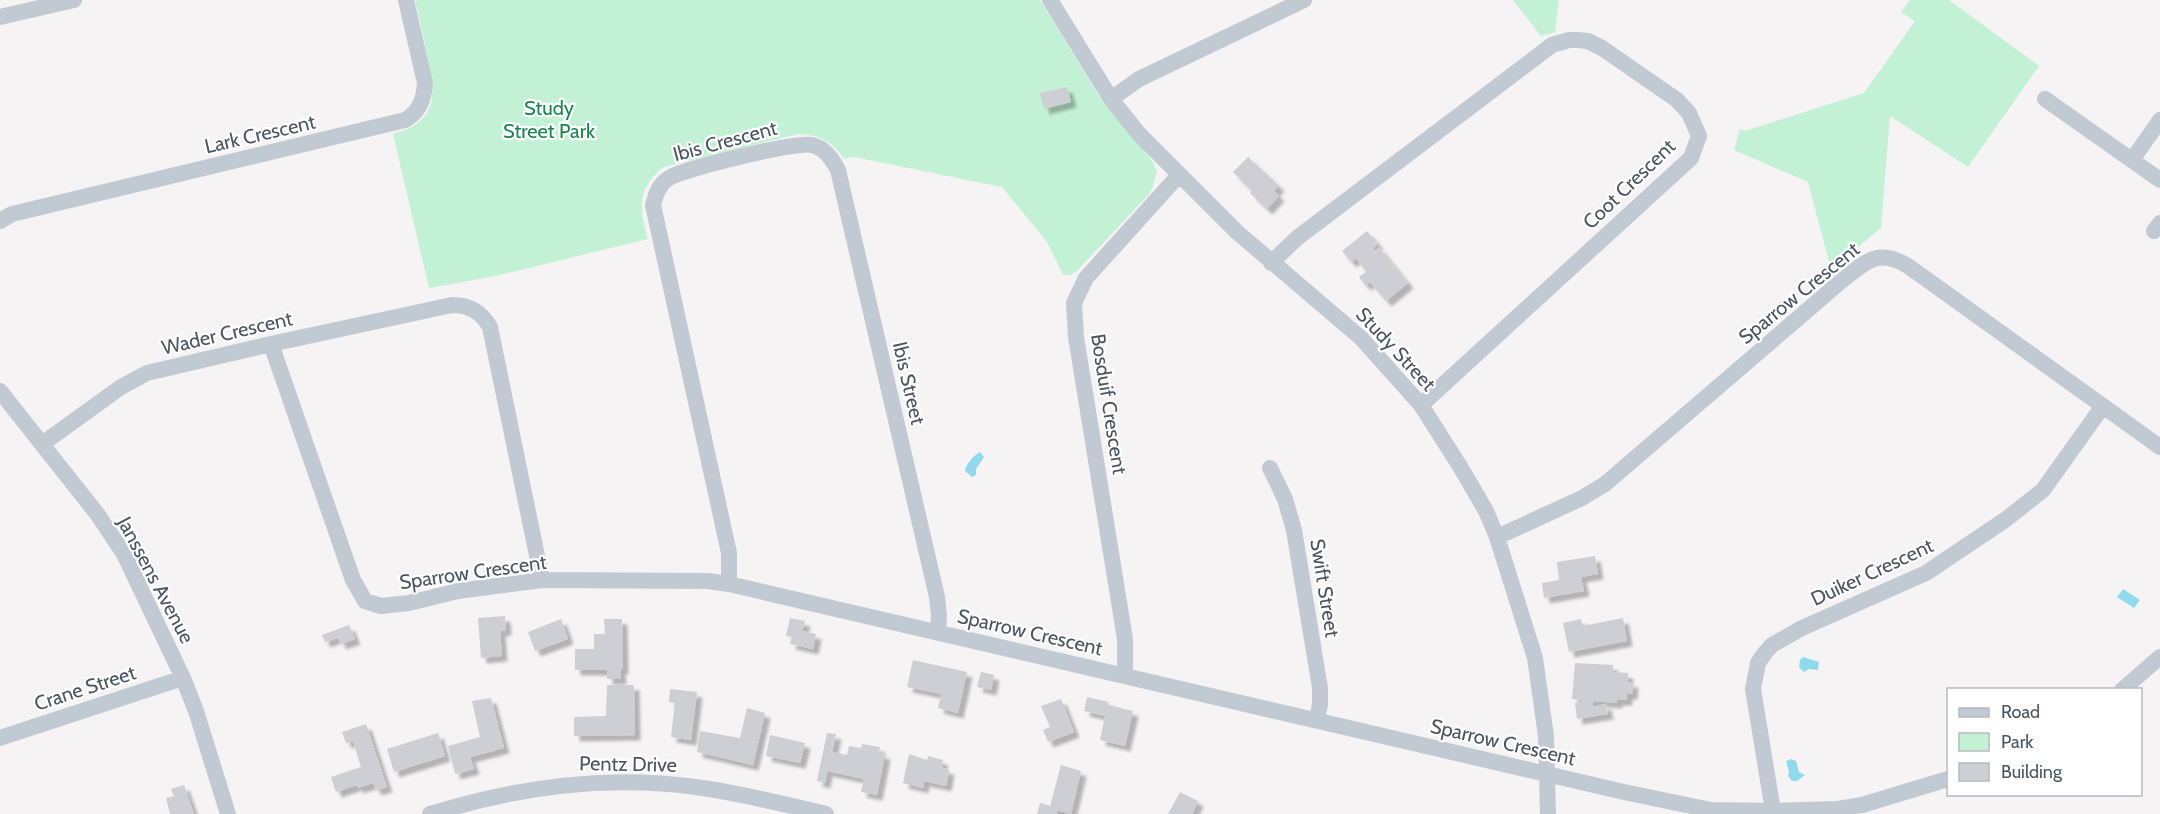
<svg xmlns="http://www.w3.org/2000/svg" width="2160" height="814" font-family="Cabin,sans-serif">
	<style>
		.green { fill: #c3f1d5 }
		.water { fill: #90daee }
		.building { fill: #cdcfd5; filter: url(#shadow) }
		.lines { fill: none; stroke-linecap: round; stroke-linejoin: round }
		.minor { stroke: #c1cad2; stroke-width: 16 }
		.labels { text-anchor: middle; dominant-baseline: central; stroke-width: 4.5; stroke-linejoin: round; paint-order: stroke }
		.park-label { font-size: 20px; fill: #17864f; stroke: #fff }
		.street-label { font-size: 20px; fill: #4a5661; stroke: #fff }
	</style>
	<defs>
		<filter id="shadow"><feDropShadow dx="5.5" dy="5.5" stdDeviation="1.5" flood-color="#0004"/></filter>
	</defs>
	<rect width="100%" height="100%" fill="#f5f3f3"/>
	<path class="green" d="M415,0H1040L1102,101L1151,159L1157,172L1152,189L1149,194L1076,272L1070,275H1063L1047,242L1002,187L854,157L844,159C832,141 820,135 798,134L664,167C637,187 639,209 648,239L491,277L429,288L393,134C442,122 435,89 426,50C423,33 419,17 415,0Z
		M1513,0H1559L1555,32L1541,36Z
		M1910,0H1949L2039,66L1968,167L1890,116L1881,228L1831,269L1808,182L1734,150L1740,129L1745,131L1864,93L1915,21L1901,12Z"/>
	<path class="water" d="M980,452L984,457L976,469V475L972,477L965,471C966,464 974,455 980,452Z
		M2123,589L2140,600L2134,608L2117,597Z
		M1803,657L1819,662L1818,670L1809,669L1804,672L1799,667L1800,660Z
		M1791,759L1796,761L1799,772L1805,775L1797,781H1792L1788,776L1789,772L1786,761Z"/>
	<path class="building" d="M1067,87L1071,102L1044,109L1040,93Z
		M1248,157L1279,186L1274,191L1279,196L1267,209L1250,193L1252,191L1233,172Z
		M1367,231L1378,244L1373,248L1375,251L1379,247L1408,283L1386,301L1370,282L1365,285L1359,277L1366,272L1356,258L1351,262L1342,251Z
		M1595,556L1598,574L1581,577L1584,591L1544,598L1542,583L1559,580L1557,562Z
		M505,616L506,630L500,631L502,656L481,658L478,618Z
		M790,618L805,621L802,631L816,634L813,649L790,644L792,637L786,636Z
		M1623,618L1627,641L1569,652L1563,623L1581,619L1583,626Z
		M561,619L568,639L535,651L528,632Z
		M604,619H622L623,669H620L621,679H607V670H575V649H594V634H605Z
		M349,625L355,639L341,644L338,637L325,642L322,635Z
		M913,660L967,672L958,713L938,708L941,694L907,687Z
		M1575,663L1613,665V672L1628,673L1627,682H1633L1632,694H1627V700H1617V703L1592,701L1593,707L1606,704L1608,714L1577,719L1575,703L1584,700L1572,699Z
		M981,672L994,675L991,690L977,687Z
		M607,685H634L635,735L574,736V717L606,716Z
		M670,689L697,692L691,740L671,737L675,703L669,702Z
		M1087,697L1109,702L1108,705L1133,711L1125,746L1100,740L1105,716L1084,711Z
		M491,698L504,748L470,757L474,769L455,774L448,746L480,737L472,701Z
		M1061,699L1074,732L1048,742L1043,730L1050,727L1041,706Z
		M747,708L765,713L753,765L697,752L700,731L740,738Z
		M366,724L387,787L376,790L373,783L358,788L357,785L336,792L331,777L361,767L353,741L346,743L342,732Z
		M438,733L445,756L394,772L387,749Z
		M827,733L836,734L832,752L847,755L849,746L861,748L862,744L880,747L879,753L885,754L877,795L861,792L864,779L827,771L825,783L817,781Z
		M770,735L805,743L800,763L766,756Z
		M909,754L927,760L928,756L943,760L941,767L949,770L946,786L924,781L923,788L903,783Z
		M1061,765L1081,771L1071,814L1057,810L1056,814H1037L1040,803L1050,806Z
		M184,785L194,814H170L166,798L174,796L171,789Z
		M1180,792L1198,801L1192,814H1168Z"/>
	<g class="lines">
		<path class="minor" d="M1050,0L1111,99L1139,134L1237,232L1361,338L1421,405L1461,468L1486,511L1497,537L1535,658L1546,736L1548,814
			M0,17L74,0
			M1111,99L1139,79L1304,0
			M2045,99L2160,180
			M2132,160L2160,120
			M0,221L12,214L405,120C419,112 424,100 425,83L406,0
			M2154,231L2160,223
			M1271,263L1297,238L1552,45L1569,40H1577L1588,41L1602,48L1677,100L1689,113L1699,136L1691,158L1421,405
			M271,344L353,580L365,601L381,606L409,603L458,591L542,580L708,581L729,584L1624,792L1711,810L1773,811L1838,809L1862,805L1948,779
			M0,391L98,515L124,554L183,678L196,711L228,814
			M42,444L121,387L147,373L271,344L452,305C470,305 481,312 490,327L542,580
			M1270,468L1285,499L1294,530L1320,688V704L1317,720
			M1497,537L1582,498L1605,484L1839,283C1865,263 1876,247 1908,266L2160,447
			M729,584V553L653,205C656,194 659,184 669,178C683,169 797,141 812,145C825,148 832,159 838,170L937,597L939,616L938,633
			M1125,676V639L1076,337L1074,303L1086,278L1179,175
			M2122,690L2160,657
			M0,738L183,678
			M1773,811L1753,689L1758,663L1764,654L1772,645L1802,628L1926,573L2005,520L2043,490L2103,406
			M430,814C518,787 604,775 696,787C740,793 783,804 826,814"/>
	</g>
	<g class="labels">
		<g class="park-label">
			<text x="549" y="108">Study<tspan x="549" dy="23">Street Park</tspan></text>
		</g>
		<g class="street-label">
			<text transform="translate(260 134) rotate(-13)">Lark Crescent</text>
			<text transform="translate(725 141) rotate(-15)">Ibis Crescent</text>
			<text transform="translate(1629 184) rotate(-44)">Coot Crescent</text>
			<text transform="translate(1799 293) rotate(-39)">Sparrow Crescent</text>
			<text transform="translate(227 333) rotate(-13)">Wader Crescent</text>
			<text transform="translate(1396 349) rotate(47)">Study Street</text>
			<text transform="translate(909 383) rotate(77)">Ibis Street</text>
			<text transform="translate(1109 404) rotate(81)">Bosduif Crescent</text>
			<text transform="translate(473 572) rotate(-8)">Sparrow Crescent</text>
			<text transform="translate(1872 572) rotate(-25)">Duiker Crescent</text>
			<text transform="translate(156 580) rotate(62)">Janssens Avenue</text>
			<text transform="translate(1325 588) rotate(81)">Swift Street</text>
			<text transform="translate(1030 632) rotate(13)">Sparrow Crescent</text>
			<text transform="translate(85 688) rotate(-18)">Crane Street</text>
			<text transform="translate(1503 742) rotate(13)">Sparrow Crescent</text>
			<text transform="translate(628 764) rotate(1)">Pentz Drive</text>
		</g>
	</g>
	<rect x="1947" y="688" width="195" height="108" fill="#ffffff" stroke="#b7bbc0" stroke-width="1.5"/>
	<rect x="1959" y="708" width="30" height="9" fill="#c1cad2" stroke="#b7bbc0" stroke-width="1.5"/>
	<text x="2001" y="718" font-size="18" fill="#4a5661">Road</text>
	<rect x="1959" y="733" width="30" height="18" fill="#c3f1d5" stroke="#b7bbc0" stroke-width="1.5"/>
	<text x="2001" y="748" font-size="18" fill="#4a5661">Park</text>
	<rect x="1959" y="763" width="30" height="18" fill="#cdcfd5" stroke="#b7bbc0" stroke-width="1.5"/>
	<text x="2001" y="778" font-size="18" fill="#4a5661">Building</text>
</svg>
